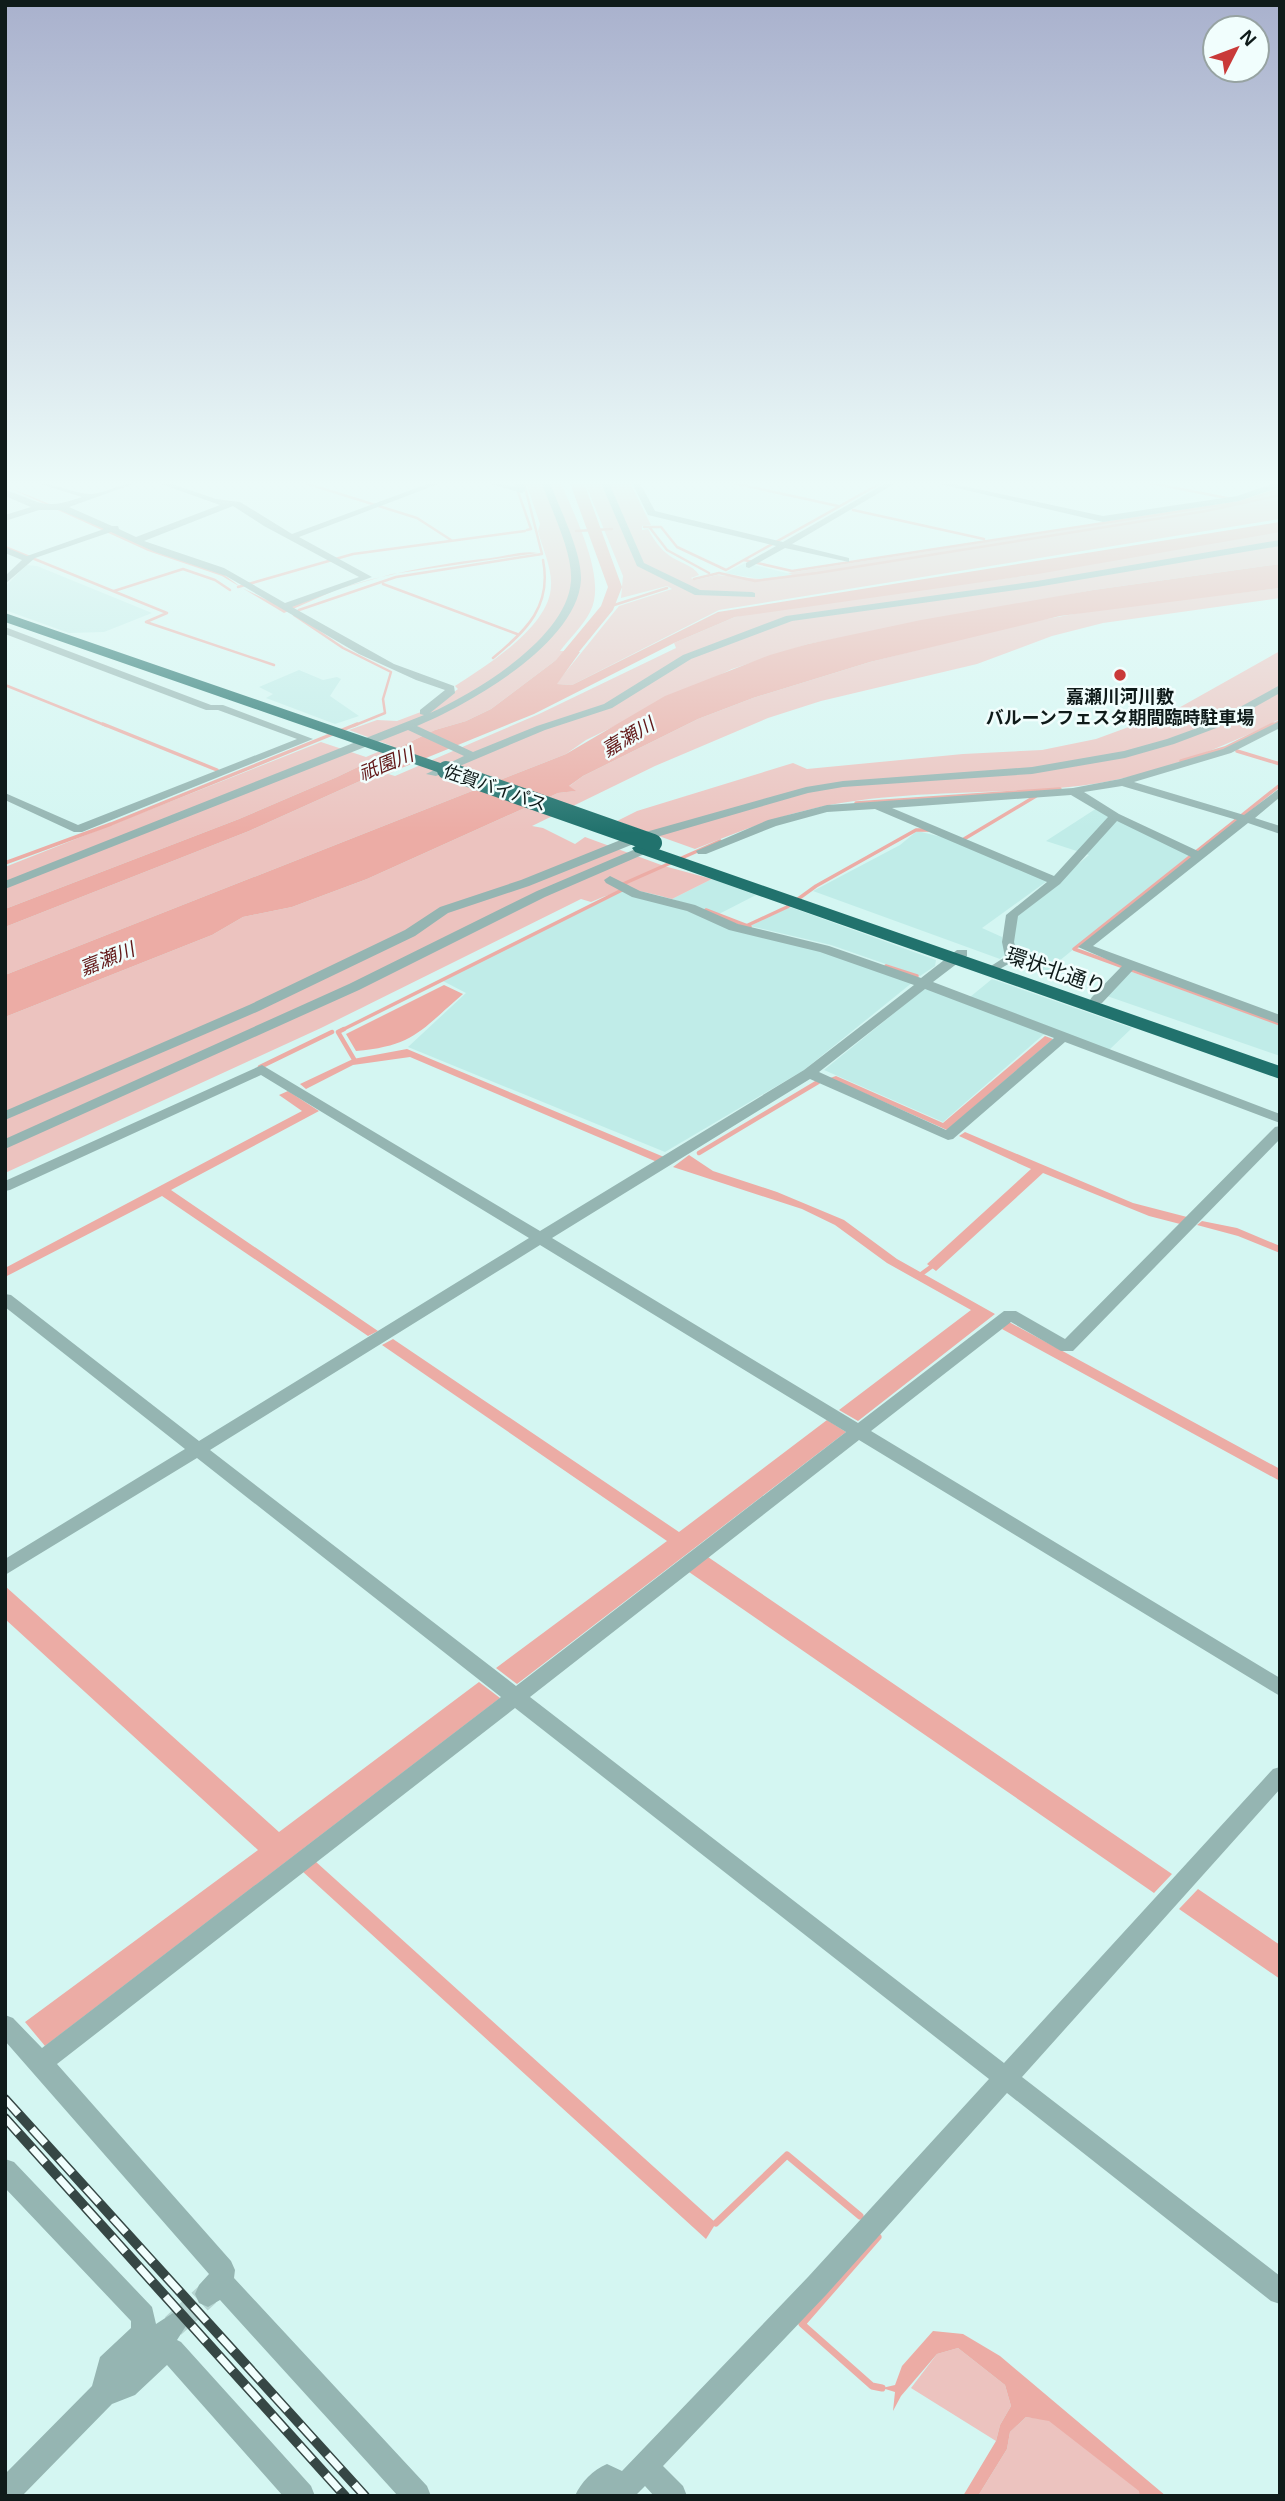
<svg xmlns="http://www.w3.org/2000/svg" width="1285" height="2501" font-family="Arial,'Noto Sans JP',sans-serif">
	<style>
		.built { fill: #c0ece8 }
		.green { fill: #ecc3bf }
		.water { fill: #ecaca5 }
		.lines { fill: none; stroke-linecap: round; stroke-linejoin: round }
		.stream-far3 { stroke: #ecaca5; stroke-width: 2.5 }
		.stream-far2 { stroke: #ecaca5; stroke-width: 3.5 }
		.stream-far1 { stroke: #ecaca5; stroke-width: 4.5 }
		.stream { stroke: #ecaca5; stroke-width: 7 }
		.river { fill: #ecaca5; fill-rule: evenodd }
		.minor-tunnel { stroke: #b6d5d2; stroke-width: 24; stroke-dasharray: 24 12; stroke-linecap: butt }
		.minor { fill: #95b5b2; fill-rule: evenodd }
		.highway { fill: #21726d; fill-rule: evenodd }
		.rail-casing { stroke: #364745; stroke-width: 10 }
		.rail { stroke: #f1fefd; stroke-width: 7; stroke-dasharray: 20; stroke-linecap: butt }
		.highway-bridge { stroke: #21726d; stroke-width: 18 }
		.poi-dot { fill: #c93a39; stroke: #f1fefd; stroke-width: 2.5 }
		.labels { text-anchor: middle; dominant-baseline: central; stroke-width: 5; stroke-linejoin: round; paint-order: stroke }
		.far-poi-label { font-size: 18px; font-weight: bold; fill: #0f1b1a; stroke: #f1fefd }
		.far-street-label { font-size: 18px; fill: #0f1b1a; stroke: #f1fefd }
		.far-water-label { font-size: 19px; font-style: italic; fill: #621818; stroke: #f1fefd }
		.street-label { font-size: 21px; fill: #0f1b1a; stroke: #f1fefd }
	</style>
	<rect width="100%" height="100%" fill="#d4f6f2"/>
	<path class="built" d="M745,563L795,575L760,579L725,573Z
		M26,565L37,566L152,613L104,632L69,633L5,610V587Z
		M299,670L323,680L337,677L341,679L330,696L359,716L335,724L266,698L273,694L259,687Z
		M1097,808L1191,854L1043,974L1015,964L1021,957L1013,943L1015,917L1089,855L1046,841Z
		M917,831L946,838L1047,881L982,928L1002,937L1005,954L1000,959L813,891L900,845Z
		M712,879L756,895L719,914L672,899Z
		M621,891L824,951L913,982L804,1070L665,1152L408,1047L466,993L443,981Z
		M790,907L936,960L935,966L920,976L831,945L750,926Z
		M1129,971L1280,1025V1056L1107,996Z
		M992,979L1132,1028L1109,1050L1060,1032L1043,1035L943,1122L824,1070L924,989L970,997Z"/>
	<path class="green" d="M526,483H561C574,515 608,579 590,612C583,626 569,639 560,651H568L491,709L466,721L435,730L337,777L239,819L5,909V867L321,742L366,757L392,746L349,730L377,720L397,721L434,707L458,689L455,686C486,666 551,626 551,585C552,568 542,547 538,531L540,524Z
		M585,483H630L651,525L642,526V530L648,529C654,540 660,549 670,556C680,563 693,565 699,575L691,578L695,580L717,575L760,579L792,575L788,573L1243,502L1280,490L1279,519L719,610L572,685L556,684L619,606L672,589L667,586L621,598L623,576Z
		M1280,528V564L1093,590L808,644L732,669L586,740L566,754L5,975V927L249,831L389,768L404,767L388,774L395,776L539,714L676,648L674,643L735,617L769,610L1032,575L1038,569Z
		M1280,588V598L1103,623L1052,636L977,664L821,701L768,718L655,766L532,826L543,828L575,844L585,837L664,866L712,879L672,899C634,889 628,886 591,902L581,899L321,1028L5,1173V1017L212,935L243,917L292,907L367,879L558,793L575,791L568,787L583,776L698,719L753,698L870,662L1025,623L1101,609Z
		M1280,651V719C1217,751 1140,781 1069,787C987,795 901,790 820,807C777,816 736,833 695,849L617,821L637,811L793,763L807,769L963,754L1042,750L1096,739L1175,710Z
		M958,2348L1005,2385L1011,2406L1000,2425L996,2441L911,2388L937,2354Z
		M1026,2417L1049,2420L1140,2491V2496H978L1007,2449L1010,2432Z"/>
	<path class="water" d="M5,486L223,574L242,588L284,608C352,581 418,566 491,558C506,556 525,550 538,553L392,574L338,589L284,613L222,576L148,551Z
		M1280,522V532L1032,575L735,617L674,643L534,714L404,767L389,768L249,831L5,927V909L239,819L337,777L435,730L466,721L491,709L568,651L580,652L557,684L572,685L718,612Z
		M1280,564V588L1060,616L870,662L753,698L698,719L583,776L569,786L576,791L558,793L367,879L292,907L243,917L212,935L5,1017V975L566,754L665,696L770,655L808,644L921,620L1093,590Z
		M444,985L463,994C421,1030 414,1046 356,1051L346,1034Z
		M1045,1036L1053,1039L947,1130L830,1078L836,1076L943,1123Z
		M407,1049L664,1157L657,1162L410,1057L353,1065L306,1089L300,1084L353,1059Z
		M288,1091L319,1111L171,1190L378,1331L368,1336L162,1196L5,1277V1268L302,1111L279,1095Z
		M965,1132L1133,1203L1187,1217L1180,1224L1149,1216L1043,1173L936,1271L927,1264L1031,1169L959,1136Z
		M689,1155L713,1171L777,1192L844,1220L897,1259L995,1314L858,1421L839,1410L971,1310L887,1263L835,1225L802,1209L673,1167Z
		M1202,1221L1237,1228L1280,1246V1253L1238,1236L1197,1225Z
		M1009,1322L1280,1469V1481L1002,1329Z
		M393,1339L679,1532L827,1420L846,1432L517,1684L496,1668L667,1541L382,1345Z
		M708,1557L1172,1874L1154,1893L689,1572Z
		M5,1586L279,1832L479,1682L500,1698L45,2046L25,2022L258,1850L5,1619Z
		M315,1861L716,2223L706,2239L302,1871Z
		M1198,1889L1280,1945V1979L1179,1909Z
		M933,2331L963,2334L1000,2356L1166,2496H1140L1139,2491L1049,2421L1026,2417L1010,2432L1007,2449L978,2496H963L996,2441L1000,2425L1011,2406L1005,2385L958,2348L937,2354L901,2396L893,2411L895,2392L882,2388L895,2385L902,2366Z"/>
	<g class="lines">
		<path class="stream-far3" d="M305,483L417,518L451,540
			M515,483L531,529L527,530
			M733,483L838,506
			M1150,483L1227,498
			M853,510L984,539
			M644,527H661L677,547L726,570L881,483
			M650,528L667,550L709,573
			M576,531L612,529
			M5,547L167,613L146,622L274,665
			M744,560L792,571L1240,502L1280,489
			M694,579L719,573L755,581L817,573L1206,511L1280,495
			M383,584L517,634
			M238,587L353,554L525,531
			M114,591L183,569L215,580L230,590
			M608,607L667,588
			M493,658C527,630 552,606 543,560
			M5,685L107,726
			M353,726L385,713L383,699L391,672L343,648L294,615L299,610L396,577L542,554L524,483
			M1270,726L1280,721"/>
		<path class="stream-far2" d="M103,724L217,770
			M1237,751L1280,764
			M1181,761L1225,748L1273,724
			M856,803L1060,789
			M1241,816L1280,785
			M1236,820L1074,949L1280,1024
			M964,839L1036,796
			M5,863L111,824L357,724
			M706,910L750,927
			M746,926L787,907L816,886L916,830H928
			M886,966L917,976
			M340,1031L628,887L623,884L720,841"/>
		<path class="stream-far1" d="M344,1029L338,1032L355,1061
			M260,1067L332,1032
			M699,1153L818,1082
			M920,1275L935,1264"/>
		<path class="stream" d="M716,2223L787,2155L860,2216
			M878,2237L802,2324L872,2386L882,2388"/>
		<path class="river" d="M570,483H584L622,587L613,610L556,680L550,682L542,677L601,606L608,587Z"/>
		<path class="minor-tunnel" d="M173,2326L208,2294"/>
		<path class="minor" d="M37,483C55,483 77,495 92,494C108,492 120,483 136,483L69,507L112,526H118L119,529L136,537L220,505L158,483H169L216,499L240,502L292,534L430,483H441L299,537L372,577L292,607L394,664L454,686L455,693L430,713C476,692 567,638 571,581C573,552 551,510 542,483H550C560,510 582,552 581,580C577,644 469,704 417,726L473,752L537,726L604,704L683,655L786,616L1037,581L1280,540V546L1037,587L792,621L691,659L612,708L545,730L436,776L426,774L464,756L408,730L5,889V881L424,715L420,714V710L445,690L416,680L359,654L226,576L155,552L111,532L35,558L5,584V576L22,560L5,553V547L27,556L104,529L60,510H39L5,521V515L31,507L5,496V490C43,502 41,511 82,497ZM233,506L264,526L359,577L285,603L224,568L144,541Z
			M488,483L517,486L516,483H524L526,490L522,493Z
			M601,483H609L644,563L700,590L752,592L755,593V597L695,595L637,566Z
			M632,483H640L655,511L783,542L886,483H896L792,544L849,558V562L785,548L749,568L746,567V563L776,546L648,515Z
			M935,483H949L1103,516L1237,496L1275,483H1280V487L1239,501L1103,522Z
			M5,627L211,705H223L313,739L82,832H74L5,800V793L78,825L297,739L218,710H206L5,634Z
			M1280,685V693L1219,727L1174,744L1125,758L1032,774L843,787L808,793L636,843L529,886L448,913L415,936L259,1011L5,1120V1111L249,1005L405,930L440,907L521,880L628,837L806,787L843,781L1032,767L1124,751L1167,739L1211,723Z
			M1280,721V728L1231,753L1134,782L1244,815L1280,788V797L1255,818L1280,826V834L1248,823L1093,946L1280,1015V1024L1133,970L1102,1003H1092L1090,1000L1092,997L1122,966L1078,947L1191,857L1117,821L1060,884L1018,916L1014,942L1019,958L998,970L991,966L1005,957L1002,942L1006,915L1047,882L875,809L827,812L776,826L706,854H698L696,851L768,820L827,805L1073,788L1120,779L1223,749ZM1122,786L1237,820L1198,851L1119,814L1084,792ZM1071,795L1108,817L1054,876L892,808Z
			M645,845L649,846V852L545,897L359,990L5,1149V1139L349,984L537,891Z
			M610,876L640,891L695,905L738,924L829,946L921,978L957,950H967V956L933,982L1280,1114V1123L1065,1042L953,1139L948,1140L810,1079L552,1238L858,1423L1004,1311H1016L1065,1339L1275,1127L1280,1126V1139L1073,1351H1061L1011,1322L871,1431L1280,1678V1696L859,1440L530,1697L1004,2063L1273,1769L1280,1767V1789L1022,2077L1280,2276V2304L1271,2301L1007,2093L826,2295L663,2466L683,2486L687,2496H654L645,2486L635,2496H575C581,2482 593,2470 607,2464L622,2471L808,2277L989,2079L515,1708L57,2064L231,2261L235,2270L234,2278L427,2486L431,2496H398L220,2300L208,2307L199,2303L195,2294L199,2285L209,2274L5,2041V2015L13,2018L42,2048L501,1697L197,1458L5,1575V1559L185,1449L5,1307V1294L11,1295L199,1441L529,1238L261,1075L10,1190L5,1191V1181L262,1065L540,1231L804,1070L914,985L820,952L729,930L687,911L632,897L606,883L604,880ZM925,989L1054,1038L946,1130L819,1072ZM540,1245L846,1432L516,1686L210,1450Z
			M5,2159L14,2162L152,2307L156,2324L173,2313L182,2317L186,2326L177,2340L181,2342L311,2486L315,2496H283L167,2365L135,2395L112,2404L22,2496H5V2474L92,2386L100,2357L131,2328V2321L5,2188Z"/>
		<path class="highway" d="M5,613L452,767L454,770L446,775L440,773L5,622Z
			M641,843L1280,1066V1079L635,852L632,848Z"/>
		<g class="rail-casing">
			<path id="rail" d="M5,2099L365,2496
				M5,2118L345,2496"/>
		</g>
		<use href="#rail" class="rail"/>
		<path class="highway-bridge" d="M446,770L653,843"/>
	</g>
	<linearGradient id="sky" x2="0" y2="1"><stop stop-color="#a9b1cd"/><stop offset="0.58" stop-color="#ecfbf9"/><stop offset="1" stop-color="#ecfbf9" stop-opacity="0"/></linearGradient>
	<rect width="1285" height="833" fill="url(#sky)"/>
	<circle class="poi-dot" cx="1120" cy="675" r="7"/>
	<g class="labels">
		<g class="far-poi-label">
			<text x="1120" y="697">嘉瀬川河川敷<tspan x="1120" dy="21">バルーンフェスタ期間臨時駐車場</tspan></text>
		</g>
		<g class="far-street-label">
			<text transform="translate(495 788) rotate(19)">佐賀バイパス</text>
		</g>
		<g class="far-water-label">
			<text transform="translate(628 737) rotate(-31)">嘉瀬川</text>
			<text transform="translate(386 764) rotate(-22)">祇園川</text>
			<text transform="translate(107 959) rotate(-22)">嘉瀬川</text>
		</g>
		<g class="street-label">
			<text transform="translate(1056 971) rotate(19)">環状北通り</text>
		</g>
	</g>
	<rect width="1285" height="2501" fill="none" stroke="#0f1b1a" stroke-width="14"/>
	<g transform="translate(1236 49) rotate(48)"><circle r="33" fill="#f1fefd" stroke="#97a3a2" stroke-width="2"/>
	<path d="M0-5L12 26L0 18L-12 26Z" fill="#c93a39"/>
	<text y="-10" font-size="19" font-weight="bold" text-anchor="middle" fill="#0f1b1a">N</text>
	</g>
</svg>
